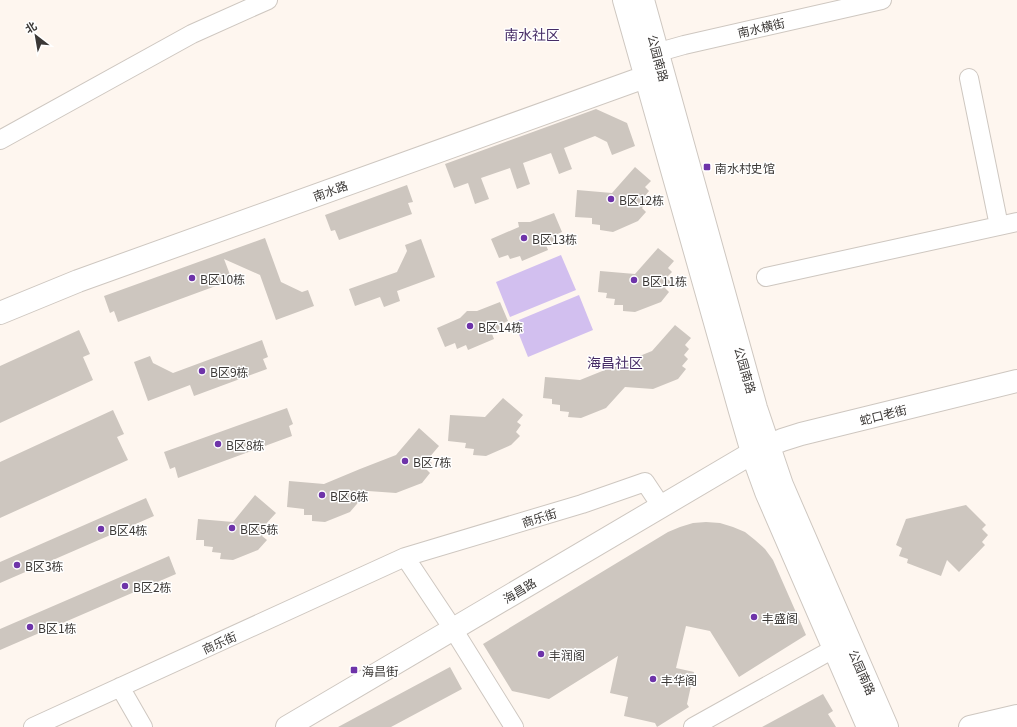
<svg xmlns="http://www.w3.org/2000/svg" width="1017" height="727" font-family="Georgia,'Noto Sans SC',serif">
	<style>
		.park { fill: #d2bfef }
		.building { fill: #cdc6bf }
		.lines { fill: none; stroke-linecap: round; stroke-linejoin: round }
		.street-casing { stroke: #cec7c0; stroke-width: 20 }
		.secondary-casing { stroke: #cec7c0; stroke-width: 24 }
		.primary-casing { stroke: #cec7c0; stroke-width: 24 }
		.street { stroke: #fff; stroke-width: 18 }
		.secondary { stroke: #fff; stroke-width: 22 }
		.primary { stroke: #fff; stroke-width: 22 }
		.poi-dot { fill: #6e34a9; stroke: #fff; stroke-width: 1.5 }
		.labels { text-anchor: middle; dominant-baseline: central; stroke-width: 3; stroke-linejoin: round; paint-order: stroke }
		.street-label { font-size: 12px; fill: #3b3836; stroke: #fff }
		.poi-label { font-size: 12px; fill: #3b3836; stroke: #fff; text-anchor: start }
		.quarter-label { font-size: 14px; fill: #452b65; stroke: #fff }
	</style>
	<rect width="100%" height="100%" fill="#fef6ef"/>
	<path class="park" d="M561,255L576,290L510,317L496,282Z
		M579,295L593,330L528,357L514,322Z"/>
	<path class="building" d="M596,109L627,123L635,146L612,155L607,142L595,136L564,148L572,169L559,174L551,153L523,163L530,184L517,189L510,168L481,178L489,199L475,204L468,183L454,188L445,164Z
		M635,167L651,181L645,187L649,191L644,197L648,201L642,208L646,212L638,221L613,232L600,230V225L592,224V218L575,217L577,190L612,193Z
		M407,185L413,202L408,203L412,214L339,240L335,230L331,231L325,215Z
		M554,213L562,232L553,236L555,241L546,245L548,250L522,261L520,256L510,259L508,255L499,258L491,239L519,227L518,222H530Z
		M265,238L281,282L302,292L308,290L314,306L276,320L260,275L224,259L232,280L118,322L114,311L110,313L104,296Z
		M421,239L435,277L397,291L400,301L384,307L380,297L355,306L349,289L397,272L407,251L405,245Z
		M658,248L674,261L668,268L672,272L666,278L671,282L665,288L669,292L661,302L635,312L623,311V305H614L615,299L606,298L607,293L598,292L600,271L635,274Z
		M500,302L508,321L499,325L501,330L492,334L494,339L468,350L466,345L457,349L455,343L445,347L437,328L460,318L467,311H477Z
		M675,325L691,338L685,345L689,349L684,355L688,359L682,366L686,369L678,379L653,389L625,387L606,408L581,418L568,417L569,412L560,411V405L552,404V399L543,398L545,377L580,380L652,351Z
		M79,330L90,354L83,357L93,380L0,423V366Z
		M262,340L268,357L263,359L267,369L194,396L190,385L148,401L134,362L150,356L153,363L173,373Z
		M503,398L523,415L517,422L521,425L516,432L520,436L511,445L486,456L473,455L474,449L465,448L466,443L448,441L450,415L485,417Z
		M287,408L293,424L289,426L292,436L178,478L175,467L170,469L164,452Z
		M113,410L124,434L117,437L128,460L0,518V462Z
		M419,428L439,446L428,459L432,463L426,469L430,473L422,483L396,493L368,491L350,512L325,522L312,521V515H304V509L287,507L289,481L324,484L360,469L396,455Z
		M255,495L276,513L264,526L268,530L262,536L267,540L258,550L233,560L220,559L221,553L212,552L213,547L204,546V540H196L198,519L233,522Z
		M146,498L154,516L0,583V562Z
		M966,505L986,525L982,529L988,535L982,542L985,545L959,572L947,560L941,576L907,563L908,559L899,556L902,548L896,545L906,519Z
		M706,522L720,523L733,527L745,532L755,540L765,549L773,560L806,635L739,677L710,631L686,626L676,668L694,672L687,704L689,707L657,727L655,723L624,716L628,697L610,693L618,656L549,699L512,691L483,644L668,532L680,527L693,523Z
		M169,556L176,574L0,650V629Z
		M450,667L462,689L391,727H338Z
		M823,694L833,711L828,714L836,727H762Z"/>
	<g class="lines">
		<g class="street-casing">
			<path id="street" d="M645,56L684,45L882,0
				M969,78L999,226
				M0,140L192,34L268,0
				M766,277L1017,222
				M405,557L453,629L514,727
				M120,687L143,727
				M33,727L405,557L582,504L645,482L661,506
				M693,727L846,642"/>
		</g>
		<g class="secondary-casing">
			<path id="secondary" d="M624,0L740,411L754,459L766,492L868,727
				M643,0L756,408L782,485L887,727
				M0,313L78,281L659,72
				M287,727L752,453L782,440L801,434L1017,381"/>
		</g>
		<g class="primary-casing">
			<path id="primary" d="M970,727L1017,716"/>
		</g>
		<use href="#street" class="street"/>
		<use href="#secondary" class="secondary"/>
		<use href="#primary" class="primary"/>
	</g>
	<g class="poi-dot">
		<rect x="703" y="163" width="8" height="8" rx="2"/>
		<circle cx="611" cy="199" r="4"/>
		<circle cx="524" cy="238" r="4"/>
		<circle cx="192" cy="278" r="4"/>
		<circle cx="634" cy="280" r="4"/>
		<circle cx="470" cy="326" r="4"/>
		<circle cx="202" cy="371" r="4"/>
		<circle cx="218" cy="444" r="4"/>
		<circle cx="405" cy="461" r="4"/>
		<circle cx="322" cy="495" r="4"/>
		<circle cx="232" cy="528" r="4"/>
		<circle cx="101" cy="529" r="4"/>
		<circle cx="17" cy="565" r="4"/>
		<circle cx="125" cy="586" r="4"/>
		<circle cx="754" cy="617" r="4"/>
		<circle cx="30" cy="627" r="4"/>
		<circle cx="541" cy="654" r="4"/>
		<rect x="350" y="666" width="8" height="8" rx="2"/>
		<circle cx="653" cy="679" r="4"/>
	</g>
	<g class="labels">
		<g class="street-label">
			<text transform="translate(761 27) rotate(-13)">南水横街</text>
			<text transform="translate(659 58) rotate(75)">公园南路</text>
			<text transform="translate(330 190) rotate(-20)">南水路</text>
			<text transform="translate(746 370) rotate(74)">公园南路</text>
			<text transform="translate(883 414) rotate(-14)">蛇口老街</text>
			<text transform="translate(539 517) rotate(-17)">商乐街</text>
			<text transform="translate(519 590) rotate(-31)">海昌路</text>
			<text transform="translate(219 642) rotate(-24)">商乐街</text>
			<text transform="translate(863 672) rotate(66)">公园南路</text>
		</g>
		<g class="poi-label">
			<text x="715" y="167">南水村史馆</text>
			<text x="619" y="199">B区12栋</text>
			<text x="532" y="238">B区13栋</text>
			<text x="200" y="278">B区10栋</text>
			<text x="642" y="280">B区11栋</text>
			<text x="478" y="326">B区14栋</text>
			<text x="210" y="371">B区9栋</text>
			<text x="226" y="444">B区8栋</text>
			<text x="413" y="461">B区7栋</text>
			<text x="330" y="495">B区6栋</text>
			<text x="240" y="528">B区5栋</text>
			<text x="109" y="529">B区4栋</text>
			<text x="25" y="565">B区3栋</text>
			<text x="133" y="586">B区2栋</text>
			<text x="762" y="617">丰盛阁</text>
			<text x="38" y="627">B区1栋</text>
			<text x="549" y="654">丰润阁</text>
			<text x="362" y="670">海昌街</text>
			<text x="661" y="679">丰华阁</text>
		</g>
		<g class="quarter-label">
			<text x="532" y="34">南水社区</text>
			<text x="615" y="362">海昌社区</text>
		</g>
	</g>
	<g transform="translate(36 36) rotate(329)" stroke="#ffffff" stroke-width="3" paint-order="stroke">
	<path d="M0-3L7 15L0 10L-7 15Z" fill="#3b3836"/>
	<text y="-6" font-size="11" font-weight="bold" text-anchor="middle" fill="#3b3836">北</text>
	</g>
</svg>
